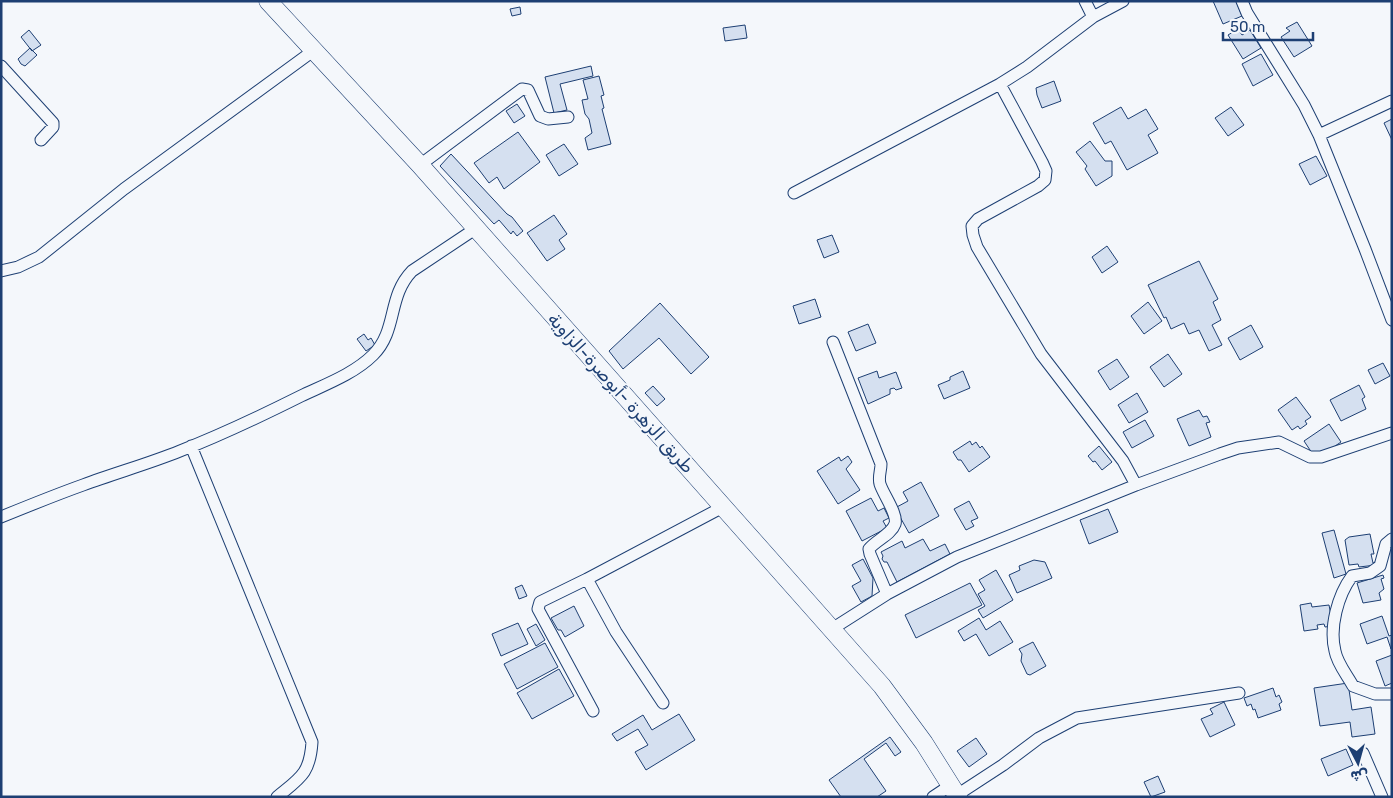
<svg xmlns="http://www.w3.org/2000/svg" width="1393" height="798" font-family="Rubik,'Noto Naskh Arabic',sans-serif">
	<style>
		.building { fill: #d5e0f0; stroke: #1d3f73 }
		.lines { fill: none; stroke-linecap: round; stroke-linejoin: round }
		.minor-casing { stroke: #1d3f73; stroke-width: 13 }
		.primary-casing { stroke: #1d3f73; stroke-width: 19 }
		.minor { stroke: #f4f7fb; stroke-width: 11 }
		.primary { stroke: #f4f7fb; stroke-width: 18 }
		.labels { text-anchor: middle; dominant-baseline: central; stroke-width: 4; stroke-linejoin: round; paint-order: stroke }
		.street-label { font-size: 18px; fill: #1d3f73; stroke: #f4f7fb }
	</style>
	<rect width="100%" height="100%" fill="#f4f7fb"/>
	<path class="building" d="M1213,1H1236L1242,16L1223,24Z
		M520,7L521,14L512,16L510,9Z
		M1297,22L1312,46L1294,57L1281,37L1290,31L1286,28Z
		M745,25L747,38L725,41L723,28Z
		M1238,29L1242,35L1250,30L1261,48L1243,59L1228,35Z
		M29,30L41,45L32,51L21,37Z
		M30,48L37,55L25,66L21,64L18,59Z
		M1261,54L1273,75L1253,86L1242,64Z
		M591,66L593,76L560,84L567,110L554,113L545,77Z
		M599,76L604,95L601,96L604,108L602,109L611,144L588,150L585,138L592,133L589,119L585,114L582,100L588,99L583,80Z
		M1054,81L1061,101L1042,108L1037,95L1036,88Z
		M517,104L525,116L514,123L506,111Z
		M1121,107L1128,119L1146,109L1158,129L1148,135L1158,153L1127,170L1111,141L1105,144L1093,123Z
		M1231,107L1244,125L1228,136L1215,118Z
		M1392,119V140L1384,123Z
		M518,132L540,162L504,189L497,177L489,183L474,163Z
		M1090,141L1105,161H1112V176L1096,186L1085,169L1087,166L1076,152Z
		M564,144L578,164L559,176L546,155Z
		M451,154L507,214L512,217L523,231L517,236L513,231L511,234L499,220L494,224L440,166Z
		M1316,156L1327,176L1310,185L1299,164Z
		M554,215L567,234L559,240L565,249L547,261L527,233Z
		M832,235L839,252L824,258L817,240Z
		M1107,246L1118,262L1102,273L1092,257Z
		M1199,261L1218,299L1213,302L1221,320L1212,325L1222,345L1209,351L1199,330L1189,334L1184,323L1171,329L1166,317L1164,318L1148,285Z
		M815,299L821,317L799,324L793,306Z
		M1148,302L1162,321L1144,334L1131,316Z
		M660,303L709,357L691,374L659,338L623,369L609,351Z
		M868,324L876,343L856,351L848,332Z
		M1251,325L1263,347L1240,360L1228,338Z
		M364,334L368,340L371,338L375,345L366,351L357,339Z
		M1168,354L1182,374L1164,387L1150,367Z
		M1117,359L1129,377L1110,390L1098,371Z
		M1383,363L1390,376L1375,384L1368,370Z
		M877,371L879,378L896,372L902,388L896,390L894,388L890,389V394L868,404L858,378Z
		M963,371L970,388L944,399L938,385L950,380V377Z
		M1359,385L1365,397L1362,399L1366,409L1341,421L1330,400Z
		M653,386L665,399L657,406L645,393Z
		M1137,393L1148,412L1129,423L1118,405Z
		M1296,397L1311,417L1305,421L1307,424L1300,429L1298,426L1292,430L1278,410Z
		M1199,410L1203,417L1207,416L1210,422L1206,423L1211,437L1189,446L1177,419Z
		M1145,420L1154,436L1132,448L1123,432Z
		M1329,424L1341,442L1316,459L1304,441Z
		M970,441L972,445L976,442L980,448L982,446L990,457L969,472L961,460H958L953,452Z
		M1099,446L1112,462L1102,470L1095,461L1093,462L1088,456Z
		M848,456L852,462L846,469L860,490L838,504L817,471L839,457L841,461Z
		M921,482L939,516L909,533L895,508L908,501L903,492Z
		M871,498L878,511L884,508L889,518L883,521L887,528L862,541L846,511Z
		M969,501L978,518L971,521L974,526L966,530L954,509Z
		M1108,509L1118,532L1089,544L1080,520Z
		M1334,530L1346,574L1334,578L1322,533Z
		M1370,534L1374,554H1371L1373,563L1375,562L1376,565L1359,567L1358,564L1349,565L1345,540L1349,537Z
		M923,539L930,551L945,544L950,554L897,582L887,562H884L882,559L883,556L881,552L902,541L905,548Z
		M863,559L873,578L872,596L861,602L852,586L861,581L852,565Z
		M1034,560L1045,562L1052,578L1017,593L1009,575L1020,570L1019,566Z
		M996,570L1013,600L983,618L978,610L985,606L978,594L985,590L979,580Z
		M1383,575L1384,578L1381,579L1384,589L1379,593L1381,600L1363,603L1357,583Z
		M970,583L982,605L916,638L905,615Z
		M522,585L527,596L519,599L515,588Z
		M1311,603L1312,607L1329,605L1333,626L1325,627L1324,624L1317,625L1318,629L1304,631L1300,605Z
		M574,606L584,626L565,637L561,630H558L551,618Z
		M1382,616L1389,636L1392,635L1391,649L1387,637L1367,644L1360,624Z
		M979,618L986,630L1000,621L1013,642L989,656L976,634L964,641L958,631Z
		M518,623L528,644L501,656L492,634Z
		M536,624L545,640L536,646L527,629Z
		M1033,642L1046,666L1030,675L1027,674L1021,661L1022,654L1019,649Z
		M545,643L558,667L517,689L504,664Z
		M1392,655V683L1385,686L1376,661Z
		M559,669L574,696L532,719L517,693Z
		M1348,683L1352,710L1371,707L1375,734L1352,737L1350,722L1320,726L1314,688Z
		M1273,688L1276,697L1279,695L1282,702L1279,704L1281,710L1258,718L1255,709L1253,710L1251,704L1247,706L1244,698Z
		M1224,702L1235,725L1210,737L1201,719L1213,714L1210,709Z
		M679,714L695,740L646,770L635,752L648,745L638,729L617,741L612,734L643,715L652,730Z
		M890,737L901,752L895,756L886,743L864,759L886,791L877,797H841L829,780Z
		M976,738L987,754L969,767L957,751Z
		M1346,749L1353,765L1328,776L1321,759Z
		M1158,776L1165,792L1151,797L1144,782Z"/>
	<g class="lines">
		<g class="minor-casing">
			<path id="minor" d="M1085,1L1093,17
				M1242,1L1247,13L1304,105L1319,135L1365,249L1392,320
				M1,66L53,123V127L41,140
				M1000,84L1042,162L1046,171L1045,180L1038,186L978,219L972,226L973,235L977,247L1041,354L1123,461L1136,485
				M1319,135L1392,101
				M420,165L522,89L528,90L540,116L548,119L568,117
				M794,193L1000,84L1027,67L1093,17L1123,1
				M1,271L18,267L39,257L124,189L313,51
				M833,342L881,464C881,471 878,477 880,484C883,494 898,514 895,524C891,535 876,540 869,549L870,554L887,594
				M191,446L312,742C310,774 300,778 277,797
				M1,517C28,506 55,495 83,485C115,473 148,464 180,451C221,435 261,416 301,396C324,385 354,374 373,355C398,330 387,297 412,271L475,229
				M1392,539L1386,544L1380,566L1370,573L1352,576C1338,595 1329,627 1335,651C1337,663 1347,675 1353,686L1375,694H1392
				M587,579L540,602L538,609L593,711
				M832,629L887,594L957,557L1136,485L1220,454L1238,448L1279,442L1310,457H1321L1392,433
				M663,703L616,632L587,579L723,507
				M1363,753L1382,797
				M957,795L1003,765L1039,738L1077,718L1239,693
				M933,797L951,785"/>
		</g>
		<g class="primary-casing">
			<path id="primary" d="M268,1L420,165L882,686L924,743L958,797"/>
		</g>
		<use href="#minor" class="minor"/>
		<use href="#primary" class="primary"/>
	</g>
	<g class="labels">
		<g class="street-label">
			<text transform="translate(621 393) rotate(48)">طريق الزهرة -أبوصرة-الزاوية</text>
		</g>
	</g>
	<rect width="1393" height="798" fill="none" stroke="#1d3f73" stroke-width="5"/>
	<g transform="translate(1358 763) rotate(174)" stroke="#f4f7fb" stroke-width="4" paint-order="stroke">
	<path d="M0-4L9 19L0 12L-9 19Z" fill="#1d3f73"/>
	<text y="-8" font-size="14" font-weight="bold" text-anchor="middle" fill="#1d3f73">ش</text>
	</g>
	<path d="M1223 32v8h90v-8" fill="none" stroke="#1d3f73" stroke-width="2.5"/>
	<text x="1230" y="32" font-size="15" fill="#1d3f73" stroke="#f4f7fb" stroke-width="4" paint-order="stroke">50 m</text>
</svg>
